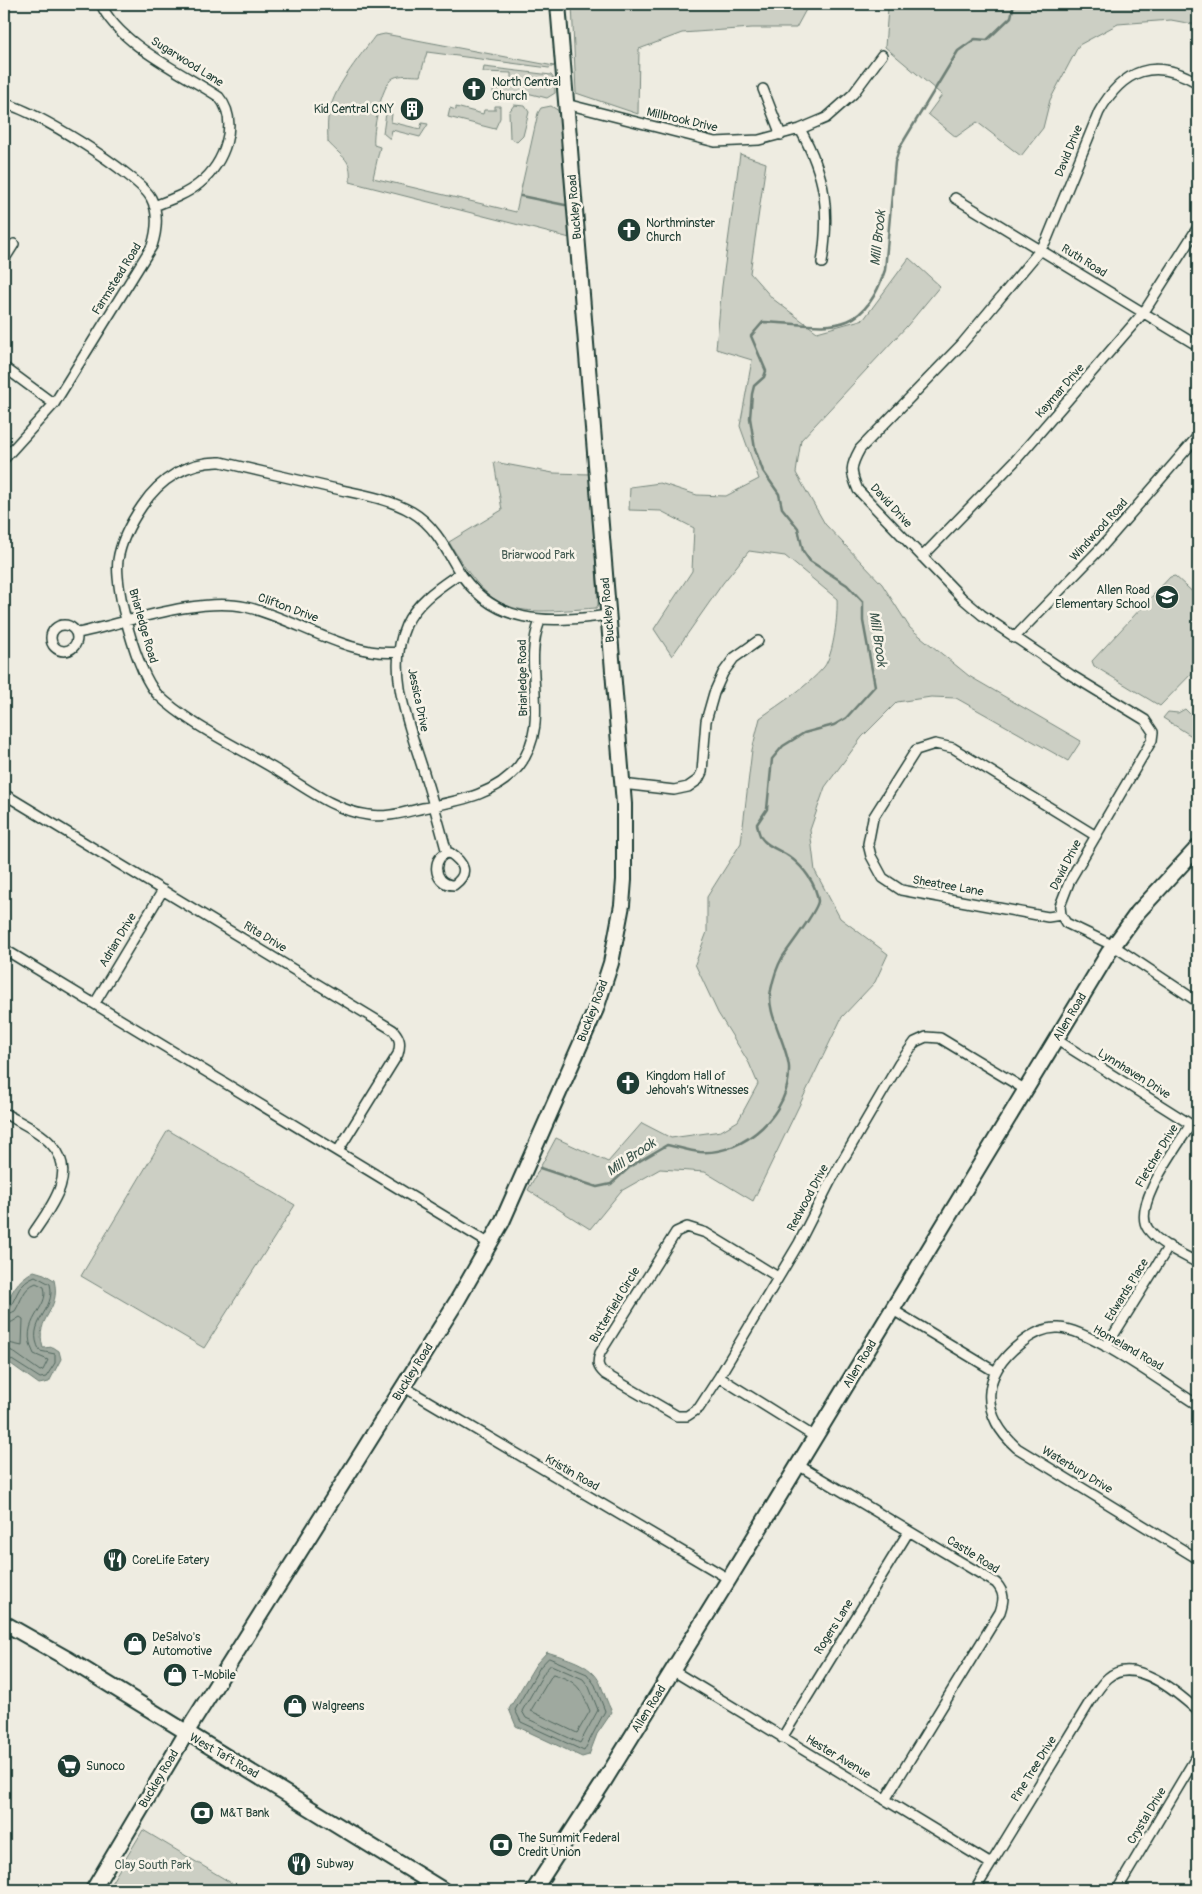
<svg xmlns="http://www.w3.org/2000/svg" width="1202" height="1894" font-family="Pangolin,sans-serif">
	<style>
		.green { fill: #cccfc4; stroke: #76867c }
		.water { fill: #9fa99f; stroke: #6c7e74 }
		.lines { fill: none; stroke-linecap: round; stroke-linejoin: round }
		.shore { stroke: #52685f; stroke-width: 1 }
		.stream { stroke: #6c7e74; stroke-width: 2.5 }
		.street-casing { stroke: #1f3d34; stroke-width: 12 }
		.secondary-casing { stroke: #1f3d34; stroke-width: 18 }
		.street { stroke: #f7f3e8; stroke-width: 9 }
		.secondary { stroke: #f7f3e8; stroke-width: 14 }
		.labels { text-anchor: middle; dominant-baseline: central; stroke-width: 5; stroke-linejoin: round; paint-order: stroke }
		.street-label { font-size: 12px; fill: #1f3d34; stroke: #f7f3e8 }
		.poi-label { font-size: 12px; fill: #1f3d34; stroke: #f7f3e8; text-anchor: start }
		.park-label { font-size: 12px; fill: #425a51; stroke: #f7f3e8 }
		.water-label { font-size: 14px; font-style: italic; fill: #3f584f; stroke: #f7f3e8 }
	</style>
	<rect width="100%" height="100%" fill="#eeece1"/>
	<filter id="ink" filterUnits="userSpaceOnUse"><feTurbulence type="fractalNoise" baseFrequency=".02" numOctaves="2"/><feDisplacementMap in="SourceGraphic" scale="10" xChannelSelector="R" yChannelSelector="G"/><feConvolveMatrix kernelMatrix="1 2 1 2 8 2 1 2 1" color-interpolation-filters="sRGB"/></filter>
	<g filter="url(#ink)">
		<path class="green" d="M572,4H809L796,28H752L682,33L639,49L638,114L576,93Z
			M883,4H1198V25L1171,20L1118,24L1079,45L1050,100L1043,128L1021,156L977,122L956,137L928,114L942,95L885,47L888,8Z
			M385,34L554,66L549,68L427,52L420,76C411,76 401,74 393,78C381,85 372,133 374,145L380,147L373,178L516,212L538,113L541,108L551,106L559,111L570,238L350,182C352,158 343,159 328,142C328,135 327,126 328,118C332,89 358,59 375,36Z
			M484,67L551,75L554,79L555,93L547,98L527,93L499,94V101H494L493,90L511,88V73L483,72Z
			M514,105L525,106L529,112L523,136L517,142L510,138L509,112Z
			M495,106H500V118L495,129L448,117L450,108L456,110V107L483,114L484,110H495Z
			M386,113L392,114L391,122L420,129L422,123L428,124L427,126L420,137L392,130L390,139L383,133Z
			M740,154L766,163L750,273L773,299L817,332L864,319L909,258L940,286L907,326L801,440L796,473L825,524L882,584L910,628L969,676L1081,741L1068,761L956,698L931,697L897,702L862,737L825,787L810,830L815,871L840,918L888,954L875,982L842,1017L753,1201L705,1172L660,1169L621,1191L590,1229L528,1190L556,1138L608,1162L642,1123L671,1138L721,1131L738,1121L758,1084L749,1063L718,1013L695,964L707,932V897L741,843L752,750L760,718C781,703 807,687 824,667C834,654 838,614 837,599L785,556L749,551L723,583L672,656L654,629L692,571L694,528L661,511L629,510L630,487L660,483L697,495L726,496L759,479L740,426L752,360L716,349L722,286Z
			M494,462L553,473L590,474L598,598V605L596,608C513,614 494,619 449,542L502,510Z
			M1175,576L1198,597V667L1160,706L1094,666L1092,661L1170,577Z
			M1185,709L1198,722L1196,732L1198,740L1163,718L1168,712L1178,713Z
			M168,1130L295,1205L204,1348L81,1276Z
			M143,1830L243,1890H107Z"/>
		<path class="water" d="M34,1271L44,1274L54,1280C62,1312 34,1316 43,1348L53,1347L59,1351L61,1359L49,1382L39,1384L4,1359C4,1324 0,1289 34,1271Z
			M547,1652C565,1658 591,1663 600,1683C604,1693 607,1702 612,1712L597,1734L589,1755L582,1757L516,1726L509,1709L536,1664Z"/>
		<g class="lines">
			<path class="shore" d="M4,1309L10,1307C18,1294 19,1282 35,1276L50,1284C57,1311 24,1322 40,1351L55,1354V1363L46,1377L40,1378L4,1355
				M4,1316L15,1311C22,1300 23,1288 36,1283L44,1287C51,1309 17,1320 34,1354L48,1360L43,1370L40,1371L12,1351L4,1349
				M4,1323L12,1322L20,1317L23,1319L22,1346L4,1342
				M549,1658L587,1674L595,1685L605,1711L584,1751L521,1722L515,1710L540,1667Z
				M551,1665L583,1679L589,1687L598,1710L580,1743L526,1718L522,1711L545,1671Z
				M553,1674C579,1682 580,1688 590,1711L577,1733L531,1711Z"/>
			<path class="stream" d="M521,196L565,205
				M540,1168L597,1187L611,1184L631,1166L667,1145C678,1147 689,1151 700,1152C745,1155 791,1112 789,1067C787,1044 765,1011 771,990C773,980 777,967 782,958C789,947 818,910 818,901C816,883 803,867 790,857C782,851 771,848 764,841C759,837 758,830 757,824L767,809L772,759L783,746L804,733L834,725L846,718L875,686L863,621V602L847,585L810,561L803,551L798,528L782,508L779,494L763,471L755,449L750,418L752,394L754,386L764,377L766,371L751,336L763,322C824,324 862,342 885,270L895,162L900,147L958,51L975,39L987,40L1011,17L1014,4"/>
			<g class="street-casing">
				<path id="street" d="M101,4C118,44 183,73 219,97C240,122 224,164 200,183C187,194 170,200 154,206
					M1198,83C1155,57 1123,69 1099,112L1047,239L1041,249L961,345L860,449C850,467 850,471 858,490L962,598L982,615L1071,675L1145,720L1153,732L1152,740L1070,880L1060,906L1061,915L1066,923L1114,946L1198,1002
					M763,89L781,135
					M4,104C29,106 139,175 151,198C159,213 157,230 152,246L54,404L4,459
					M566,104L715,142L759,140L800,129L826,118L853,94L882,55
					M800,129C826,176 830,210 822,263
					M955,198L1198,346
					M4,260L14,244
					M4,367L54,404
					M922,557L1014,462L1144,312L1198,227
					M540,621C521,668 553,722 519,766C496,795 458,801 423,808C405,812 387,818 368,815C334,811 302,785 273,768C236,746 188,724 157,694C137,673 114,588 118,560C121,540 131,522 142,506C160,479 188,461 221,462C258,471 295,479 332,488C359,494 388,498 412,512C433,524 445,547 457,568C493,627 548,623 608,615
					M51 638a13 13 0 1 1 26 0a13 13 0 1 1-26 0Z
					M78,633C125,623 200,596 246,607C295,618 349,658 399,652
					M1014,638L1100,549L1198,436
					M622,784L674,790L688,787L698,780L702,772L706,721L714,693L723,673L734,658L758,641
					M4,794L393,1030C400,1038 401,1043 398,1054L338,1151
					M447,853C440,827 433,801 425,776C411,730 385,672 406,625C417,601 440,587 460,573
					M450,853C464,863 470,873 454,885C431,885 432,853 450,853Z
					M1061,915L1048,917L901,890L883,878L871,856L868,844L873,818L916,750L935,744L953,748L1096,836
					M4,949L490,1244
					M95,1003L163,890
					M1057,1040L1198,1129
					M4,1113C19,1122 40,1131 52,1145C78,1173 51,1207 34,1232
					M1191,1124C1178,1146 1131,1206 1148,1229C1160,1245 1182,1254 1198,1263
					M778,1277L706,1233L687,1227L676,1232L600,1353C597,1363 597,1367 605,1374L677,1416H687L699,1408L719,1377L799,1243L830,1182L899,1064L915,1042L926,1037L940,1038L1026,1090
					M893,1310L994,1371
					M1106,1347L1169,1246
					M719,1377L815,1437
					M404,1387L729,1579
					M1198,1405C1167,1386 1092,1330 1059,1328C1044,1327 1032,1334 1021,1343C981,1374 979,1414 1017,1448L1198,1559
					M798,1465L996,1583C1005,1593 1004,1600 1000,1612L885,1800
					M672,1670L991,1864
					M782,1738L909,1531
					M975,1890L1091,1700C1096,1693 1101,1684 1108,1678C1134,1655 1178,1693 1198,1711
					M1117,1890L1198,1754"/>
			</g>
			<g class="secondary-casing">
				<path id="secondary" d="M4,1623L66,1658L443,1890
					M93,1890L191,1725L457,1301L502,1222L596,1009L611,963L622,905L624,880V804L558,4
					M534,1890L603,1783L729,1579L1109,952L1138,912L1198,847"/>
			</g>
			<use href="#street" class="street"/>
			<use href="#secondary" class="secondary"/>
		</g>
	</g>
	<defs>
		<g id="church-disc" transform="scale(1.25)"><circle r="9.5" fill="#1f3d34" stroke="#f7f3e8"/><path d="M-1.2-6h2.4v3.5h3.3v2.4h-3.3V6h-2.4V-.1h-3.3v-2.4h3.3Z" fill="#fff"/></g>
		<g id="building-disc" transform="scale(1.25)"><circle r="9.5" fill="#1f3d34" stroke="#f7f3e8"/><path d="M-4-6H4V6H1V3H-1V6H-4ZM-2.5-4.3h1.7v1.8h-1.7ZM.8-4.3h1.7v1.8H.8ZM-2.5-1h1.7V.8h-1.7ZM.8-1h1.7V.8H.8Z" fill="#fff"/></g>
		<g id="school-disc" transform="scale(1.25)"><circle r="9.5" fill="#1f3d34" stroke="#f7f3e8"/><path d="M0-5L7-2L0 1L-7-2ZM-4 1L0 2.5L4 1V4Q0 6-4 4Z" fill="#fff"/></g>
		<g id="restaurant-disc" transform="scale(1.25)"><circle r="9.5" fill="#1f3d34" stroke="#f7f3e8"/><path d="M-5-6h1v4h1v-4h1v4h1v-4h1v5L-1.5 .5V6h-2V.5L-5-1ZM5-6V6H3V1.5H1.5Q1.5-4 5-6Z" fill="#fff"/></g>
		<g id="shop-disc" transform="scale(1.25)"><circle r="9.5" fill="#1f3d34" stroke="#f7f3e8"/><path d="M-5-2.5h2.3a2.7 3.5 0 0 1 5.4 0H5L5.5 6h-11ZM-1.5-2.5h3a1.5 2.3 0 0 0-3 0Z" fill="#fff"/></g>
		<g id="supermarket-disc" transform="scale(1.25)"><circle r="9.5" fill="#1f3d34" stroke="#f7f3e8"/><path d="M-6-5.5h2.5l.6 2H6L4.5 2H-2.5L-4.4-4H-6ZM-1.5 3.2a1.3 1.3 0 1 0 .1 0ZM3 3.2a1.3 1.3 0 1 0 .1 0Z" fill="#fff"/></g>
		<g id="bank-disc" transform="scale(1.25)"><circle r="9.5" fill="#1f3d34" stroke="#f7f3e8"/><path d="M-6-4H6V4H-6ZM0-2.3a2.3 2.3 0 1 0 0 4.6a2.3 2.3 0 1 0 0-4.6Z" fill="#fff"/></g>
	</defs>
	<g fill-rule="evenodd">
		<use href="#church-disc" x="474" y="89"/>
		<use href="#building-disc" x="412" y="109"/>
		<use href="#church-disc" x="629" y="230"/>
		<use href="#school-disc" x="1167" y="597"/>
		<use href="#church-disc" x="628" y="1083"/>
		<use href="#restaurant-disc" x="115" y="1560"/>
		<use href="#shop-disc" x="135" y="1644"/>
		<use href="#shop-disc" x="175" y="1675"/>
		<use href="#shop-disc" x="295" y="1706"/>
		<use href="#supermarket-disc" x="69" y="1766"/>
		<use href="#bank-disc" x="202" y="1813"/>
		<use href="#bank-disc" x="501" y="1845"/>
		<use href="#restaurant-disc" x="299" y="1864"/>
	</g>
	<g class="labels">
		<g class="street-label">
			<text transform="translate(187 62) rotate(32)">Sugarwood Lane</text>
			<text transform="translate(682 120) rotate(13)">Millbrook Drive</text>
			<text transform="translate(1069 151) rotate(-68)">David Drive</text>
			<text transform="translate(575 207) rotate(-95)">Buckley Road</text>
			<text transform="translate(1084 261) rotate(32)">Ruth Road</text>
			<text transform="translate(117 279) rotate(-58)">Farmstead Road</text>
			<text transform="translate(1060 391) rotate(-49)">Kaymar Drive</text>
			<text transform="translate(891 506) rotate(47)">David Drive</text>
			<text transform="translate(1099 530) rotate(-48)">Windwood Road</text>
			<text transform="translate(288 608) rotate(20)">Clifton Drive</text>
			<text transform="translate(608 610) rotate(-95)">Buckley Road</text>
			<text transform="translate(143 626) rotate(74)">Briarledge Road</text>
			<text transform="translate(523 678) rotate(-91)">Briarledge Road</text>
			<text transform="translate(418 700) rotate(78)">Jessica Drive</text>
			<text transform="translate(1066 865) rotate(-63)">David Drive</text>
			<text transform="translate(948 886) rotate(10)">Sheatree Lane</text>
			<text transform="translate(265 937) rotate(31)">Rita Drive</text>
			<text transform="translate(118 940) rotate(-59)">Adrian Drive</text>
			<text transform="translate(593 1011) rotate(-69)">Buckley Road</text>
			<text transform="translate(1070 1017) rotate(-59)">Allen Road</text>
			<text transform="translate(1134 1074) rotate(32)">Lynnhaven Drive</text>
			<text transform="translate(1157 1156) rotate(-59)">Fletcher Drive</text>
			<text transform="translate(808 1198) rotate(-62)">Redwood Drive</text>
			<text transform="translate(1127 1290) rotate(-58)">Edwards Place</text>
			<text transform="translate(615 1305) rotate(-59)">Butterfield Circle</text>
			<text transform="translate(1128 1348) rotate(30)">Homeland Road</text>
			<text transform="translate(860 1364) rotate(-59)">Allen Road</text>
			<text transform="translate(413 1372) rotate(-58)">Buckley Road</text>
			<text transform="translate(1077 1470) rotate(31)">Waterbury Drive</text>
			<text transform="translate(572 1473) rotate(30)">Kristin Road</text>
			<text transform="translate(973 1555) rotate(32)">Castle Road</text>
			<text transform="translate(834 1627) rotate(-58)">Rogers Lane</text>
			<text transform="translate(649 1709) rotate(-58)">Allen Road</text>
			<text transform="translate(224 1756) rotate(30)">West Taft Road</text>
			<text transform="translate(838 1757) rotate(31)">Hester Avenue</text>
			<text transform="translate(1034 1769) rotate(-58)">Pine Tree Drive</text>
			<text transform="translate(159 1779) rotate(-59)">Buckley Road</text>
			<text transform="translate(1147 1816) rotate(-59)">Crystal Drive</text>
		</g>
		<g class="poi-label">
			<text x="492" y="82">North Central<tspan x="492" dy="14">Church</tspan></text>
			<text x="394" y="109" text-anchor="end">Kid Central CNY</text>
			<text x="646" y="223">Northminster<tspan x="646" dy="14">Church</tspan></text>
			<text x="1150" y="590" text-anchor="end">Allen Road<tspan x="1150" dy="14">Elementary School</tspan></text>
			<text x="646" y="1076">Kingdom Hall of<tspan x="646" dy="14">Jehovah’s Witnesses</tspan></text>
			<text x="132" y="1560">CoreLife Eatery</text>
			<text x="152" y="1637">DeSalvo's<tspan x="152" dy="14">Automotive</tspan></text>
			<text x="192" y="1675">T-Mobile</text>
			<text x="312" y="1706">Walgreens</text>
			<text x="86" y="1766">Sunoco</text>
			<text x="220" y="1813">M&amp;T Bank</text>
			<text x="518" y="1838">The Summit Federal<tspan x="518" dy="14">Credit Union</tspan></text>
			<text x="316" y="1864">Subway</text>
		</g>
		<g class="park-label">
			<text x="538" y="555">Briarwood Park</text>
			<text x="153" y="1865">Clay South Park</text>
		</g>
		<g class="water-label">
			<text transform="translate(878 238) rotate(-84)">Mill Brook</text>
			<text transform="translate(878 639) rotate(81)">Mill Brook</text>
			<text transform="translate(631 1157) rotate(-34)">Mill Brook</text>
		</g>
	</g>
	<rect width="1202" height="1894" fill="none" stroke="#f7f3e8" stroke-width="20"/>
	<rect x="10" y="10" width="1182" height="1874" fill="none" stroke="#1f3d34" stroke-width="2" filter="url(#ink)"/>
</svg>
